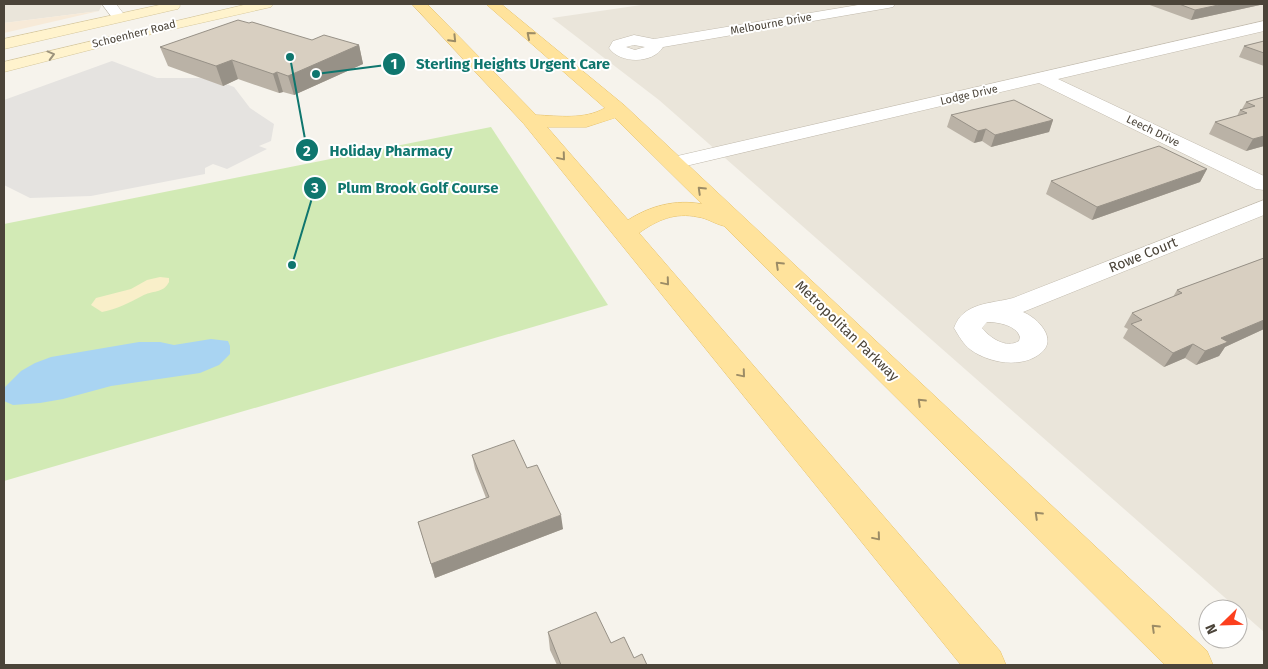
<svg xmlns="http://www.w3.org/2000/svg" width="1268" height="669" font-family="'Fira Sans',sans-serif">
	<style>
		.residential { fill: #eae5da }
		.commercial { fill: #f7ead8 }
		.green { fill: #d2eab5 }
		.sand { fill: #f9efc9 }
		.parking { fill: #e5e3e0 }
		.water { fill: #a9d4f2 }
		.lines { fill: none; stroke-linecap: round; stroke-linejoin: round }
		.minor-casing { stroke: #c2bbae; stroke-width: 1 }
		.secondary-casing { stroke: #d6c79b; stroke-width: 1 }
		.primary-casing { stroke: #e6c16a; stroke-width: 1 }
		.minor { fill: #fff; fill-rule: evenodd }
		.secondary { fill: #fff3cd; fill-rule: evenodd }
		.primary { fill: #ffe39c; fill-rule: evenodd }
		.wall { fill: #bab2a6 }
		.shaded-wall { fill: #979187 }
		.building { fill: #d8cfc1; stroke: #979187 }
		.oneway { stroke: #9c8c66 }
		.oneway2 { stroke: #9c937c }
		.labels { text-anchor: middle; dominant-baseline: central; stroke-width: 4; stroke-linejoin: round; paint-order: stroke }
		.far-street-label { font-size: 11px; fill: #4b4439; stroke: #fff }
		.street-label { font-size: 14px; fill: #4b4439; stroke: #fff }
		.leader { fill: none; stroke: #0f766e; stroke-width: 2 }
		.callout-dot { fill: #0f766e; stroke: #fff; stroke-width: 2 }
		.mark-label { font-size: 15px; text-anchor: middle; font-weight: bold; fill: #fff }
		.callout-label { font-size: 15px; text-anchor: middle; font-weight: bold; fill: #0f766e; stroke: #fff; stroke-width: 4; stroke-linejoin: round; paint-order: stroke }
	</style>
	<rect width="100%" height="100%" fill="#f6f3ec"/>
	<path class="residential" d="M4,4H102L99,11L4,23Z
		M648,4H1264V632L659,100L552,18Z"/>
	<path class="commercial" d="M99,11L4,33V23Z"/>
	<path class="green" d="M491,127L608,305L4,481V224Z"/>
	<path class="sand" d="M160,277L169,278V282C163,294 152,290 142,296C129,303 117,309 102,312L91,305L96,298L131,289L147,280Z"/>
	<path class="parking" d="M112,61L157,78H200L218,81L234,87L250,108L274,124L271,141L259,146L267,149L227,169L213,164L205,168V174L91,196L30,198L4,185V100Z"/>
	<path class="water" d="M211,339L228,341L230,346V354L219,365L200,373L111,386L63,399L40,403L13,405L4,401V388L21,371L35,363L51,357L139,342H160L174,345Z"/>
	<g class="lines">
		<g class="minor-casing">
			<path id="minor" d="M102,4H116L126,17L124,20H114Z
				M864,4H895L893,7L888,8L663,47C653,64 620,64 609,48L613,41L634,35L654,39ZM634,45L645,47L635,50L626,47Z
				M1264,21V31L1058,79L1264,176V190L1256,189L1039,83L673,169L666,167L663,163L666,159L673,157Z
				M1264,200V215L1023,312C1038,318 1058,339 1041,353C1022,369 989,363 971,350C963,344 959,336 954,328C963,302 991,304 1013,298ZM987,322C998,322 1016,325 1020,337L1019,341C1006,349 990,338 982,328Z"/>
		</g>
		<g class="secondary-casing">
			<path id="secondary" d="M164,4H179L180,6L178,9L173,10L4,49V39Z
				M248,4H273L271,7L152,34L4,72V62Z"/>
		</g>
		<g class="primary-casing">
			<path id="primary" d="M412,4H427L536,115C559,116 584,120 605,108L486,4H501L624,105L1207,651L1213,665H1165L724,226C715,224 707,218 698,217C675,212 657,220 639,233L1000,651L1006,665H961L524,124ZM615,118L702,204C675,199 650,206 628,220L547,127H586Z"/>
		</g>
		<use href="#minor" class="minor"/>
		<use href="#secondary" class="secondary"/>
		<use href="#primary" class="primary"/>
	</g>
	<path class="wall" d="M1147,4H1260V5L1191,20Z
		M312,40L359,45L363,64L294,95L283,92L279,93L238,79L223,86L168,66L160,47Z
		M1264,41V66L1239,57L1244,46Z
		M1264,97V146L1246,151L1209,134L1215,122L1237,116L1240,110L1242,109L1246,102Z
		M951,115L1053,120L1049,132L991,147L982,141L974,143L947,127Z
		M1207,169L1200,182L1092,220L1046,194L1051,181Z
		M1264,258V329L1225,347L1219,356L1196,365L1185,358L1164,367L1123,338L1128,329L1124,327L1132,313L1173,297L1177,290Z
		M472,455L527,468L563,529L435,578L418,522L486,498L475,469Z
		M548,632L611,643L634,658L647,665H557L550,650Z"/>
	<path class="shaded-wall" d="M4,4H15L4,5Z
		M1223,4H1260V5L1191,20L1195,10Z
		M359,45L363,64L294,95L288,76Z
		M232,60L238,79L223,86L216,66Z
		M277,72L283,92L279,93L273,74Z
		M1053,120L1049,132L991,147L995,135Z
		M986,129L982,141L974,143L978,131Z
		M1264,136V146L1246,151L1253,139Z
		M1207,169L1200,182L1092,220L1097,207Z
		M1264,320V329L1225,347L1219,356L1196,365L1205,351L1221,338Z
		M1193,344L1185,358L1164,367L1173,353Z
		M561,515L563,529L435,578L431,564Z"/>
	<path class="building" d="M1179,4H1223L1195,10Z
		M238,20L249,23L252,22L312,40L324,35L359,45L288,76L277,72L273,74L232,60L216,66L160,47Z
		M1264,41V53L1244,46Z
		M1264,97V136L1253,139L1215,122L1247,113L1240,110L1255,106L1246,102Z
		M1014,100L1053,120L995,135L986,129L978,131L951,115Z
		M1159,146L1207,169L1097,207L1051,181Z
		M1264,258V320L1221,338L1228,342L1205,351L1193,344L1173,353L1131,324L1142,320L1132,313L1182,293L1177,290Z
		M514,440L527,468L537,465L561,515L431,564L418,522L489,497L472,455Z
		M596,612L611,643L624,637L634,658L642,654L647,665H561L548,632Z"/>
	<defs><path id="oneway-chevron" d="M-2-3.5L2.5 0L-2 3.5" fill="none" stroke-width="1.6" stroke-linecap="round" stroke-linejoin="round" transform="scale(1.25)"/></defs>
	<g class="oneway">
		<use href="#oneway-chevron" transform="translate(530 35) rotate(-139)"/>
		<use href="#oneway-chevron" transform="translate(453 39) rotate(46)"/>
		<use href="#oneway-chevron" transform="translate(562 157) rotate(50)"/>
		<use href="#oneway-chevron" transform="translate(701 190) rotate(-136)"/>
		<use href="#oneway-chevron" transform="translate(779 265) rotate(-136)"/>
		<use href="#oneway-chevron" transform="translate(666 282) rotate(50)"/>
		<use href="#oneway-chevron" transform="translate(742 374) rotate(50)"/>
		<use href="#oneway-chevron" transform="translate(921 402) rotate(-136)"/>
		<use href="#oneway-chevron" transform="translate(1038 515) rotate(-136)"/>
		<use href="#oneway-chevron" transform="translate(877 537) rotate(50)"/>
		<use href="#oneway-chevron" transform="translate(1155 628) rotate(-136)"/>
	</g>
	<use class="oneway2" href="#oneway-chevron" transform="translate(51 55) rotate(-15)"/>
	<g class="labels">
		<g class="far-street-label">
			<text transform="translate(771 24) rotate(-10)">Melbourne Drive</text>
			<text transform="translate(134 34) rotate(-14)">Schoenherr Road</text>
			<text transform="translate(969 95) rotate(-13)">Lodge Drive</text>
			<text transform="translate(1153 131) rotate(26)">Leech Drive</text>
		</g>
		<g class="street-label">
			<text transform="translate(1143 255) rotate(-22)">Rowe Court</text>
			<text transform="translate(847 331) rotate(44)">Metropolitan Parkway</text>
		</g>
	</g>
	<path class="leader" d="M316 74L394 64M290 57L307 150M292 265L315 188"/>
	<g class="callout-dot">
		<circle cx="316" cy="74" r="5"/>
		<circle cx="290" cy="57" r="5"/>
		<circle cx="292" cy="265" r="5"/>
		<circle cx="394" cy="64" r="12"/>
		<circle cx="307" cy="150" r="12"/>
		<circle cx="315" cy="188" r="12"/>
	</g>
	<g class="mark-label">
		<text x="394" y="69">1</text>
		<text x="307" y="156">2</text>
		<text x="315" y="193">3</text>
	</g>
	<g class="callout-label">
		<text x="513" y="69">Sterling Heights Urgent Care</text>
		<text x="391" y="156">Holiday Pharmacy</text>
		<text x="418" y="193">Plum Brook Golf Course</text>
	</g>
	<rect width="1268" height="669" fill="none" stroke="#4b4439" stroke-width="10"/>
	<g transform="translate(1223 624) rotate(247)"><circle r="24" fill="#ffffff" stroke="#b7b4b0"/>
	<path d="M0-4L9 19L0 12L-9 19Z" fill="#fc3f1d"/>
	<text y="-8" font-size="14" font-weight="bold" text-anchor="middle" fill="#4b4439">N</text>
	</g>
</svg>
